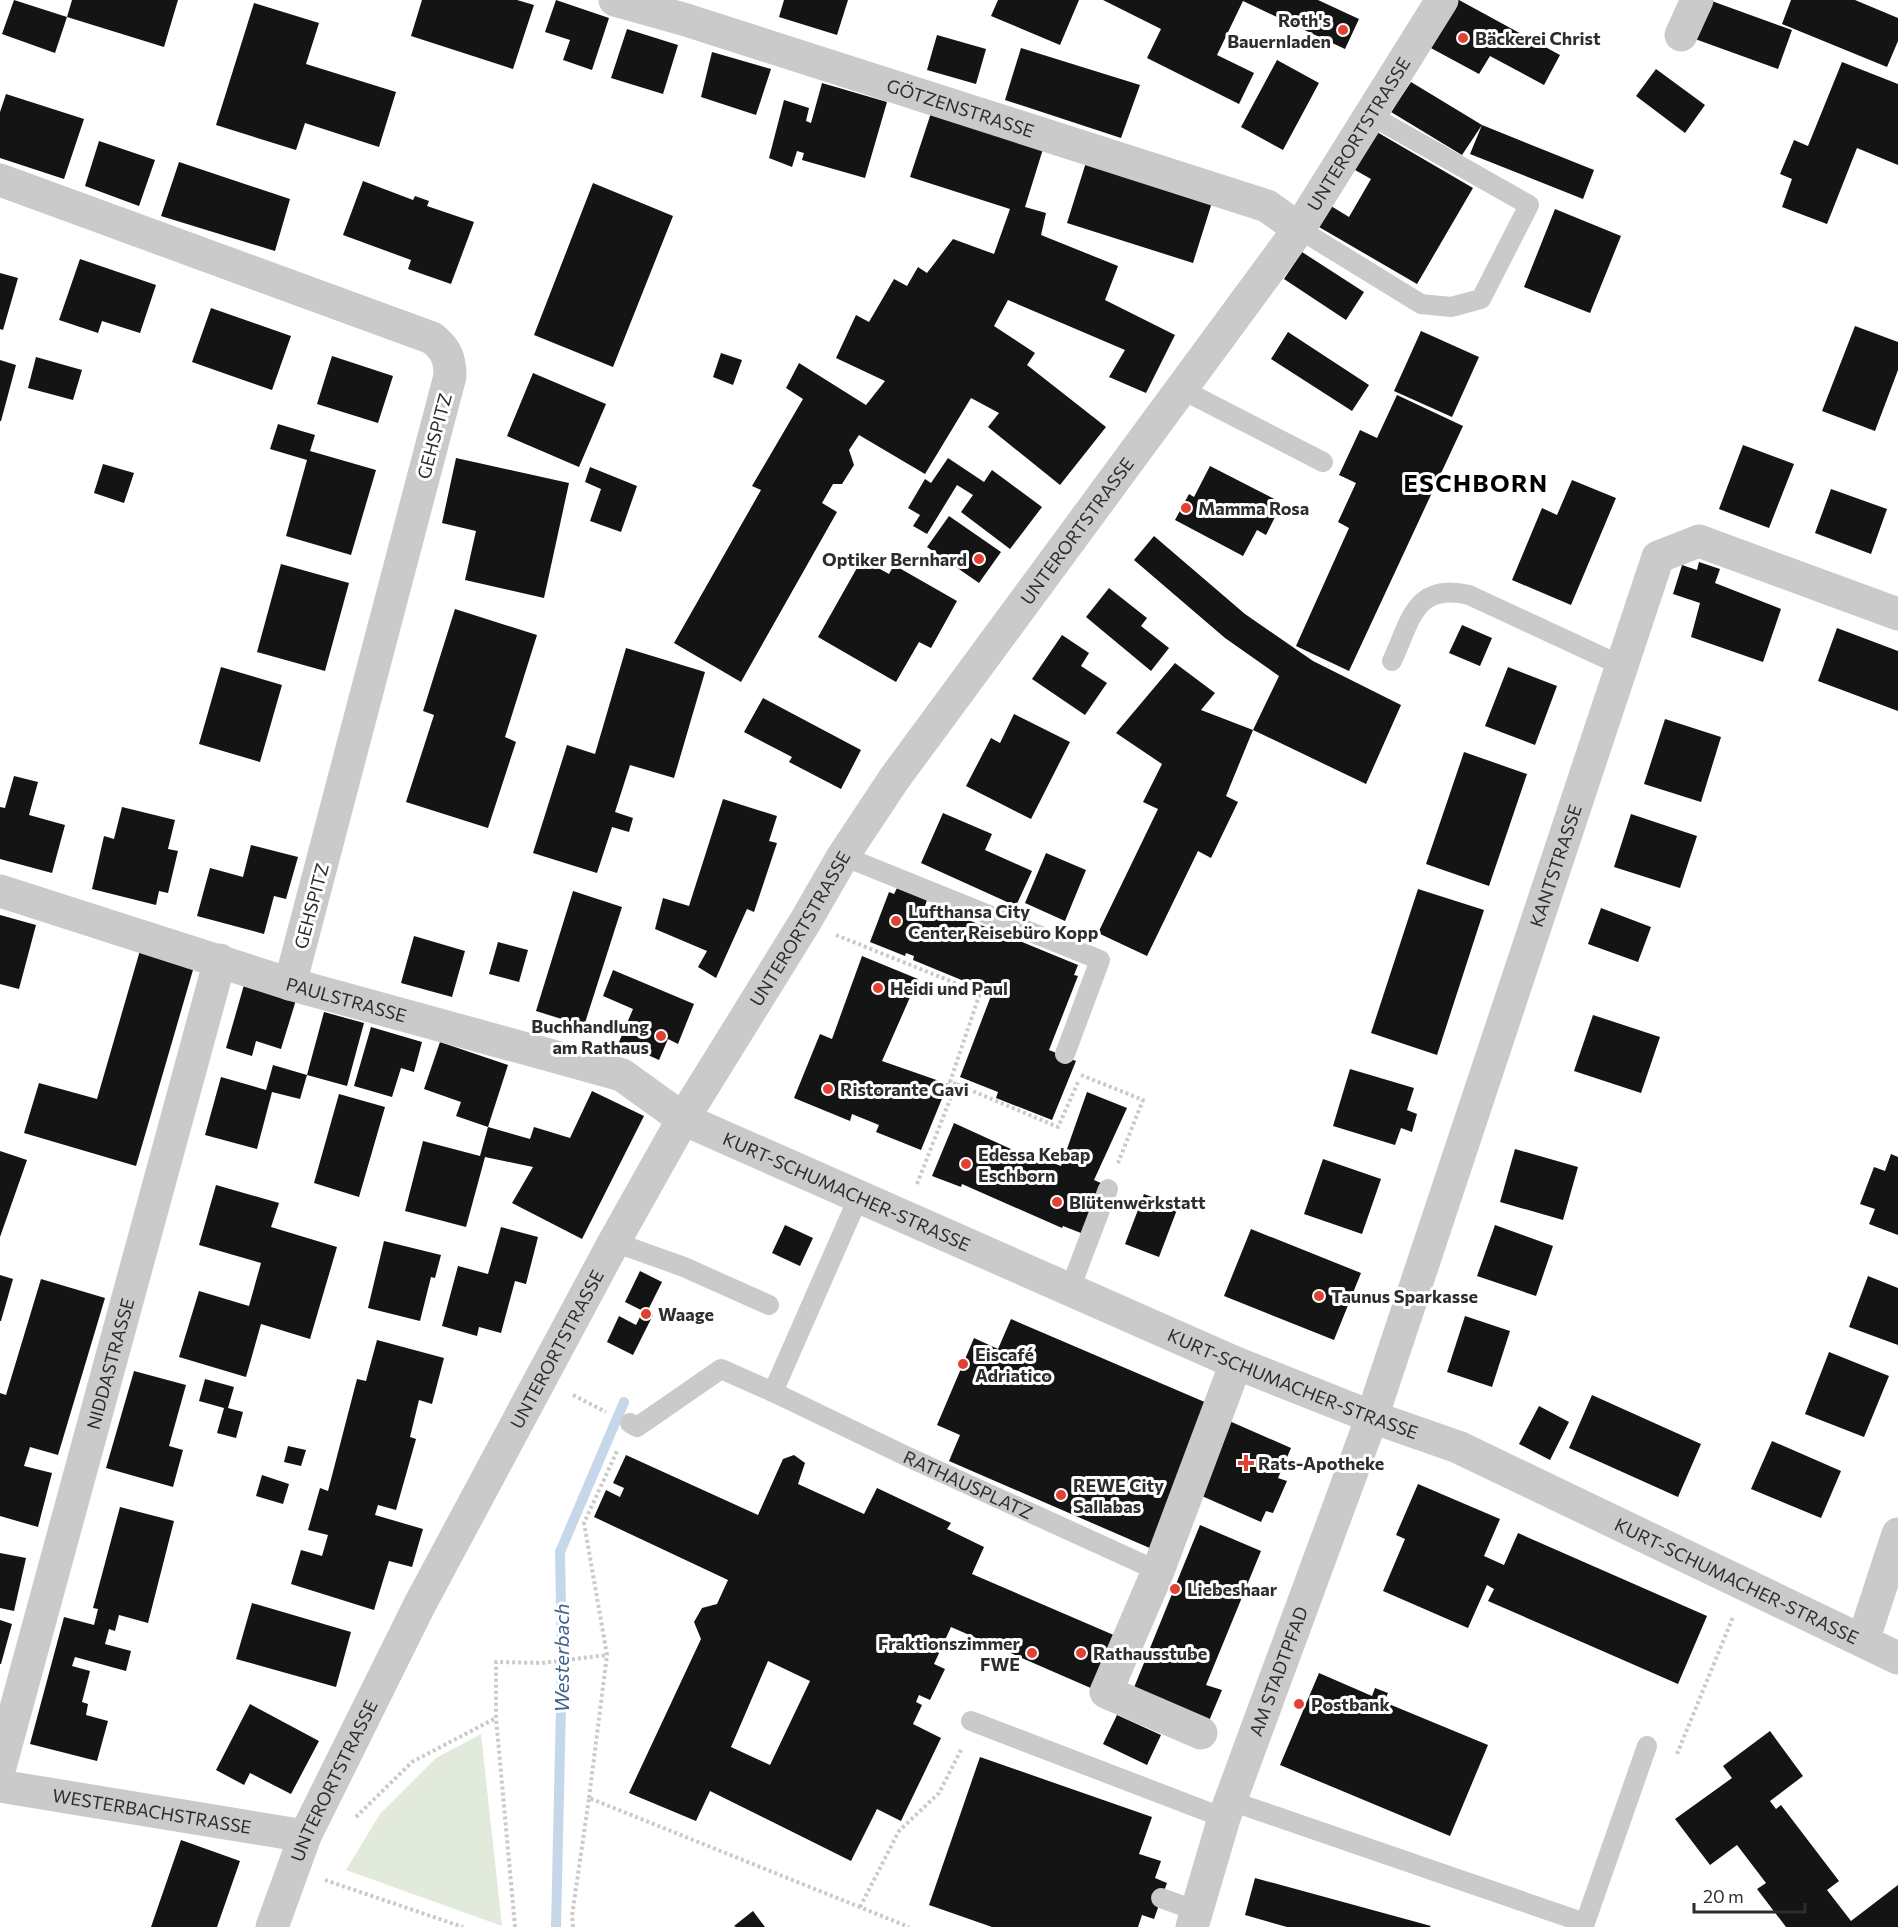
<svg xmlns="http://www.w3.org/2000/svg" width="1898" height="1927" font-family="Commissioner,sans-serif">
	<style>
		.green { fill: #e1eadb }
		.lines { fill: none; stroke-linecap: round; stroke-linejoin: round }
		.stream { stroke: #c7d7ea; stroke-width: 10 }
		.building { fill: #141414; fill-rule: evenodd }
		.path { stroke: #cacaca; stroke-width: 4; stroke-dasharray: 3 3; stroke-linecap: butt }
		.lane { stroke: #cacaca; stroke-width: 20 }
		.street { stroke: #cacaca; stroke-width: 33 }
		.poi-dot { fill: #e14132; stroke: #fff; stroke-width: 2 }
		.labels { text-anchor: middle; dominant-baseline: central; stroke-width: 6; stroke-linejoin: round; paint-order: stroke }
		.poi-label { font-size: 18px; font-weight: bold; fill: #2d2d2d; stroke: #fff; text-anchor: start }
		.street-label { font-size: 18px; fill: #2d2d2d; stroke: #fff }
		.water-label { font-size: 20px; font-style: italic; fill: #3d618d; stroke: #fff }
		.district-label { font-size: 24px; font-weight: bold; letter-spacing: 1.5px; fill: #000; stroke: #fff }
	</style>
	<rect width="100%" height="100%" fill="#fff"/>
	<path class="green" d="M481,1734L502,1926L346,1870L380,1814L436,1758Z"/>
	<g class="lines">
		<path class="stream" d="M556,1927L562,1661L560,1552L624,1402"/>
	</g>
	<path class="building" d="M14,0L67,17L55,53L2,34Z
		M72,0H178L164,47L67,17Z
		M422,0H517L534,5L513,69L411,36Z
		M556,0L609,18L592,70L563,60L570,40L545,32Z
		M784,0H848L837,35L779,17Z
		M998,0H1079L1060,45L991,16Z
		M1103,0H1318L1359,19L1345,49L1243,1L1217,55L1254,73L1239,104L1147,58L1161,29Z
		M1454,0H1459L1560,55L1544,85L1490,56L1479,74L1429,47Z
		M1709,0L1792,30L1778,69L1695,39Z
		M1791,0H1855L1898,18V41L1887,67L1782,24Z
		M254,3L319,23L306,64L396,92L379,147L305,123L296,150L216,125Z
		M627,29L678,45L663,94L611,78Z
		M937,35L986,49L976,84L927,70Z
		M1021,48L1140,85L1121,138L1005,100Z
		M712,52L771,69L756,115L701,97Z
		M1277,60L1319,83L1283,150L1241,127Z
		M1842,62L1898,84V165L1857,148L1827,224L1782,207L1792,179L1780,174L1794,140L1808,146Z
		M1656,69L1705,105L1685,133L1636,96Z
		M1411,82L1482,125L1462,155L1391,112Z
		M822,83L887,102L865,178L802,160L804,153L797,151L792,167L769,158L784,100L809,108L806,121L811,123Z
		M6,94L84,119L64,179L0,158V112Z
		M931,113L1043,149L1025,207L1046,213L1041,235L1118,266L1105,300L1175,335L1146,393L1109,377L1125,350L1008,300L994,326L1035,353L1027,365L1106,427L1060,485L988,427L999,413L971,398L925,474L859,435L849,450L854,465L842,484H833L822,503L837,512L741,682L674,643L761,490L752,486L803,399L786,388L799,363L866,405L885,381L836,358L856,315L869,322L894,279L907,286L918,267L927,273L953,239L994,254L1010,209L910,177Z
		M1482,125L1594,170L1583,199L1470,154Z
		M1377,132L1473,188L1417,284L1319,227L1331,206L1349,217L1371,179L1355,170Z
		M99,141L155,160L139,206L85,186Z
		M1088,156L1214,196L1193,263L1067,223Z
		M179,162L290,199L275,251L161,216Z
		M363,181L413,200L415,196L429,201L427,206L474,222L451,284L408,269L411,260L343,235Z
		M593,183L673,216L613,367L534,335Z
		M1555,209L1621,236L1590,313L1524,287Z
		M1302,252L1364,292L1346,320L1284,279Z
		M80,259L156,285L140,333L102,321L98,333L59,320Z
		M0,273L18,278L3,330L0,329Z
		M211,308L291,336L272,390L192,362Z
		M1855,326L1898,342V370L1875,431L1822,411Z
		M1421,331L1479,357L1452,417L1394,391Z
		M1288,332L1369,385L1352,411L1271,359Z
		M721,353L742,360L733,385L713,377Z
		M332,356L393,376L378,423L317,404Z
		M36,357L82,370L73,400L28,388Z
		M0,360L16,365L1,421H0Z
		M533,373L606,404L579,467L507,436Z
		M1397,395L1463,426L1349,671L1296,646L1349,528L1338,522L1356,483L1339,475L1360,430L1377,438Z
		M278,424L315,435L310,451L376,470L351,555L286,536L307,460L270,449Z
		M1743,445L1794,464L1769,528L1719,509Z
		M456,458L569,483L544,598L465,580L476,531L442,523Z
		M948,458L984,482L992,470L1042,507L1010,549L961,512L973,495L957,485L927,534L913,526L920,515L908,508L925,479L931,483Z
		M103,464L134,473L124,503L94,493Z
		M1210,466L1282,503L1266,535L1257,530L1243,556L1175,520L1189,494L1194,497Z
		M590,467L637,486L621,532L590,521L601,489L585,482Z
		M1572,480L1616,498L1571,605L1512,580L1542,508L1557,515Z
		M1831,489L1887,509L1871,554L1815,533Z
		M949,516L1001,552L979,583L927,547Z
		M1154,536L1245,614L1313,661L1401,705L1366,784L1253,730L1279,676L1225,638L1134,560Z
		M862,559L889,574L894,565L957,601L931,648L919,642L896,682L818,637Z
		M1699,562L1720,569L1715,583L1781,609L1763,662L1691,637L1700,603L1673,594L1682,565L1697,570Z
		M281,564L349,583L325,671L257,652Z
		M1109,588L1147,618L1141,626L1169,648L1151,671L1086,617Z
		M455,609L537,635L505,737L516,742L488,828L406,802L434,715L423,711Z
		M1462,625L1492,638L1480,666L1449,653Z
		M1837,628L1898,651V711L1818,681Z
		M1062,635L1089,653L1081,666L1107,683L1085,715L1032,679Z
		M626,648L705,672L674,778L630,765L615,812L633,818L629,832L612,827L597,873L533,853L567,745L595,754Z
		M1175,663L1215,693L1201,710L1253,730L1226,796L1238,802L1211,858L1198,851L1147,956L1098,933L1158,809L1143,802L1162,764L1116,733Z
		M221,667L282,685L260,762L199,744Z
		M1508,667L1557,686L1535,745L1485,726Z
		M763,698L861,750L841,789L789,762L792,757L744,732Z
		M1014,714L1070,742L1031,819L966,786L991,738L1000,743Z
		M1665,719L1721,737L1701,802L1644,784Z
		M1464,752L1527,774L1489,886L1426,864Z
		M14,776L38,782L29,815L65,825L52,873L0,859V807L5,808Z
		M723,799L777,816L769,841L777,843L754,912L747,909L716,978L698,967L707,951L655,929L663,898L689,906Z
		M122,807L175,820L168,849L178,851L168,893L159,891L156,905L92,889L104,836L114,839Z
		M943,813L992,834L985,850L1032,871L1016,906L921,863Z
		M1631,814L1697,836L1680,888L1614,867Z
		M251,845L298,857L286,899L274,896L264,934L197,916L210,868L243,877Z
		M1046,853L1086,870L1065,921L1025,903Z
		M897,888L927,900L925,906L946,911L998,932L997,934L1014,941L1015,939L1078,965L1074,975L1078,976L1049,1050L1076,1061L1052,1120L996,1098L998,1092L960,1077L994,988L978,982L976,986L913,960L914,956L906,953L905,956L870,942L889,892L894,894Z
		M1418,889L1484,910L1437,1055L1371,1033Z
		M573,891L622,907L584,1026L536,1011Z
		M1601,908L1651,927L1638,962L1588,944Z
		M0,915L36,925L19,989L0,984Z
		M414,936L465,951L452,997L401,983Z
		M498,942L528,950L519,982L489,974Z
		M141,947L195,963L136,1166L24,1133L39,1083L97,1099Z
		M862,956L918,979L882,1061L948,1084L921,1150L876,1132L879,1125L852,1114L850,1121L794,1098L820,1034L832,1039Z
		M613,970L694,1004L678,1044L668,1039L659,1060L619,1042L633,1009L603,996Z
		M244,985L296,1000L281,1049L256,1041L252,1056L226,1048Z
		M324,1012L364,1023L347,1086L307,1075Z
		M1593,1015L1660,1037L1641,1093L1574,1071Z
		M371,1027L422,1042L414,1072L401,1068L392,1097L354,1086Z
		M440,1042L508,1065L488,1127L456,1116L461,1102L424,1089Z
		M273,1065L307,1075L300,1099L272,1092L257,1149L205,1135L221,1077L266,1090Z
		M1350,1069L1414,1088L1407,1110L1417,1114L1412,1132L1401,1128L1395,1145L1333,1126Z
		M592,1091L644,1116L582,1239L512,1203L533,1167L485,1157L466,1227L405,1211L423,1141L480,1156L488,1127L530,1139L534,1127L570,1138Z
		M1087,1092L1127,1108L1094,1180L1101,1183L1081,1233L1063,1226L1062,1228L962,1184L961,1187L932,1176L954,1123L1022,1154L1023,1151L1061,1166Z
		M339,1094L385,1107L359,1197L314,1183Z
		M1515,1149L1578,1167L1563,1220L1500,1202Z
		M0,1151L27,1160L0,1237Z
		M1891,1154L1898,1157V1235L1869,1224L1875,1209L1860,1204L1874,1167L1885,1171Z
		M1323,1159L1381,1179L1362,1234L1304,1214Z
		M216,1185L279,1203L271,1227L337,1247L310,1339L261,1324L246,1377L179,1357L199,1291L249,1306L261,1263L199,1245Z
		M1144,1194L1178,1207L1159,1257L1125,1244Z
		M785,1225L813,1238L800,1266L772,1253Z
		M1495,1225L1553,1246L1536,1296L1477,1276Z
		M501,1227L538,1237L526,1284L515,1281L501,1333L479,1327L477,1336L442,1326L458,1266L488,1274Z
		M1251,1229L1361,1273L1334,1340L1224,1296Z
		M384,1241L441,1255L435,1278L431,1277L420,1321L368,1308Z
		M640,1271L662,1282L647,1312L653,1315L633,1355L607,1342L619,1316L636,1325L643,1311L625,1302Z
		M0,1275L13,1279L1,1321H0Z
		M1868,1276L1898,1288V1345L1849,1327Z
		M41,1279L105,1298L58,1455L30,1447L24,1466L52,1473L38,1527L0,1516V1393L6,1395Z
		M1465,1316L1510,1331L1492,1387L1447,1372Z
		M1011,1319L1214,1406L1152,1549L949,1461L960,1435L937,1425L974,1338L998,1349Z
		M377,1340L444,1358L432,1404L419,1400L410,1437L416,1439L396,1510L378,1505L375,1515L423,1529L412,1567L389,1561L374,1610L291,1584L301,1550L322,1556L328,1535L308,1530L320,1488L328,1491L357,1379L366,1381Z
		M1829,1352L1889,1376L1864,1437L1805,1414Z
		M134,1371L186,1385L169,1446L183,1450L173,1487L106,1468Z
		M205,1379L234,1387L228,1408L243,1412L236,1438L217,1433L224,1408L199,1401Z
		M1592,1395L1701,1444L1678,1497L1569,1448Z
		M1539,1406L1569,1422L1550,1460L1519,1444Z
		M1227,1420L1291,1448L1278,1478L1287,1481L1273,1513L1266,1511L1261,1522L1195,1493Z
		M1772,1441L1841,1471L1821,1518L1751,1489Z
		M288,1446L306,1450L301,1466L284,1462Z
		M626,1455L758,1515L783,1459L794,1455L805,1463L798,1484L864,1514L877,1488L951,1523L947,1529L984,1547L972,1574L1116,1636L1093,1689L951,1627L934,1664L945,1669L930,1700L919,1695L916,1702L922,1705L913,1724L941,1738L901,1821L877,1809L851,1861L710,1791L696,1821L629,1793L701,1639L694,1622L702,1608L717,1604L728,1580L594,1517L606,1490L620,1497L624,1488L613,1483ZM768,1661L810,1681L770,1765L731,1747Z
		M262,1475L289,1484L283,1504L256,1496Z
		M1418,1484L1500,1519L1484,1556L1504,1565L1518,1533L1707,1616L1678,1684L1488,1601L1494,1589L1487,1585L1468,1628L1383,1591L1405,1539L1396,1535Z
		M120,1507L174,1521L148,1623L119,1615L115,1631L109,1629L105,1644L131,1651L126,1671L75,1657L72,1666L90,1671L82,1702L88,1704L86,1715L108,1721L97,1761L30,1744L64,1617L94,1625L98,1609L93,1608Z
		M1200,1525L1261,1551L1206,1685L1222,1690L1209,1721L1133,1690Z
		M0,1553L26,1558L14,1611L0,1608Z
		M252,1603L351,1632L336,1687L236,1659Z
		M0,1620L12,1624L1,1664H0Z
		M1319,1673L1372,1696L1375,1688L1388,1693L1384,1702L1488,1745L1450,1836L1280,1765Z
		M250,1704L319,1741L291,1794L250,1773L244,1785L216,1770Z
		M1117,1715L1161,1735L1147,1765L1103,1744Z
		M1770,1731L1803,1776L1770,1801L1776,1809L1781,1805L1839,1881L1827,1890L1851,1921L1898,1885V1927H1786L1757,1889L1766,1883L1737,1845L1710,1865L1675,1819L1732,1778L1723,1766Z
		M980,1757L1152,1817L1139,1854L1161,1861L1155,1878L1167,1883L1154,1919L1142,1915L1138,1927H992L929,1905Z
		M181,1840L240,1861L217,1927H151Z
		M1255,1878L1431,1926L1430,1927H1287L1245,1915Z
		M753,1911L765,1927H736L734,1926Z"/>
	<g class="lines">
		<path class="path" d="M836,935L980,993
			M1081,1075L1143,1100L1118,1163
			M956,1084L950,1082L980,993L986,985
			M917,1184L956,1084L1058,1127L1079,1080
			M573,1395L606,1412
			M1677,1754L1733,1617
			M589,1798L607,1655L584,1523L618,1449
			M356,1817L412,1762L496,1718
			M325,1880L463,1927
			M860,1907L899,1831L939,1793L962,1748
			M515,1927L496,1718V1662L542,1663L607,1655
			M573,1927L572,1916L589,1798L909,1927"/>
		<g class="lane">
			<path d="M1299,229L1421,304L1451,307L1481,299L1529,205L1370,115"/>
			<path d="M1181,389L1323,462"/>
			<path d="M1392,661C1411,621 1414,582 1469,595L1622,666"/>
			<path d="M843,856L1100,960L1065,1054"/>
			<path id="s1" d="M859,1196L773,1392L908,1457L1158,1571"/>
			<path d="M614,1242L684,1267L769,1305"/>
			<path d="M1070,1289L1108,1189"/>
			<path d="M630,1423L637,1427L721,1369L773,1392"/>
			<path d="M971,1721L1224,1818"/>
			<path d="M1231,1801L1585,1923L1647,1746"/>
			<path d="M1161,1898L1197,1911"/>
		</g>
		<g class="street">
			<path id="s2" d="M615,0L683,19L1267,206L1299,229"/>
			<path d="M1681,35L1697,0"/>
			<path d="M0,180L432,338C446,349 450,358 450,376L290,984"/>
			<path id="s3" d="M0,891L290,984L622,1075L683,1119L1236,1363L1372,1417L1458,1447L1898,1658"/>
			<path d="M1863,1641L1898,1534"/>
			<path d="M1201,1733L1106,1692L1158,1571L1236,1363"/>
			<path id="s4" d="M0,1767L220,960"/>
			<path id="s5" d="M0,1786L305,1836"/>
			<path id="s6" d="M272,1927L305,1836L420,1604L614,1242L683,1119L805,922L843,856L894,779L1299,229L1442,0"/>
			<path id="s7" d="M1192,1927L1224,1818L1372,1417L1658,557L1699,541L1898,614"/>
		</g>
	</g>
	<g class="poi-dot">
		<circle cx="1343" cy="30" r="6"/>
		<circle cx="1463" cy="38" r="6"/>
		<circle cx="1186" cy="508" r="6"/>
		<circle cx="979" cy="559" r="6"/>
		<circle cx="896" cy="921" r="6"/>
		<circle cx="878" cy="988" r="6"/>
		<circle cx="661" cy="1036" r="6"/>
		<circle cx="828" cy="1089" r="6"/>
		<circle cx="966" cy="1164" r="6"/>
		<circle cx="1057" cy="1202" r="6"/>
		<circle cx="1319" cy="1296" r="6"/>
		<circle cx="646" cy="1314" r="6"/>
		<circle cx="963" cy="1364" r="6"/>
		<path d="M1243 1454h6v6h6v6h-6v6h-6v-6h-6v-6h6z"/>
		<circle cx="1061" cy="1495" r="6"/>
		<circle cx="1175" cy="1589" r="6"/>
		<circle cx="1032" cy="1653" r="6"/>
		<circle cx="1081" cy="1653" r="6"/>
		<circle cx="1299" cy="1704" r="6"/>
	</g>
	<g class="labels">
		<g class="poi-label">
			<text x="1331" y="20" text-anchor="end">Roth's<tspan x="1331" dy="21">Bauernladen</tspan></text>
			<text x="1475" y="38">Bäckerei Christ</text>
			<text x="1198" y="508">Mamma Rosa</text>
			<text x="967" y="559" text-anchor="end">Optiker Bernhard</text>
			<text x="908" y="911">Lufthansa City<tspan x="908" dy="21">Center Reisebüro Kopp</tspan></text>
			<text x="890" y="988">Heidi und Paul</text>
			<text x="649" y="1026" text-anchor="end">Buchhandlung<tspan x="649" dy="21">am Rathaus</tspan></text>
			<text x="840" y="1089">Ristorante Gavi</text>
			<text x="978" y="1154">Edessa Kebap<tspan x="978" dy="21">Eschborn</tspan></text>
			<text x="1069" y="1202">Blütenwerkstatt</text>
			<text x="1331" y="1296">Taunus Sparkasse</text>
			<text x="658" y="1314">Waage</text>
			<text x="975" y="1354">Eiscafé<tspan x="975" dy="21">Adriatico</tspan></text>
			<text x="1258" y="1463">Rats-Apotheke</text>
			<text x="1073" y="1485">REWE City<tspan x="1073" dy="21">Sallabas</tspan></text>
			<text x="1187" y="1589">Liebeshaar</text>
			<text x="1020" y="1643" text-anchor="end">Fraktionszimmer<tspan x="1020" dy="21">FWE</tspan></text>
			<text x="1093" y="1653">Rathausstube</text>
			<text x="1311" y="1704">Postbank</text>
		</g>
		<g class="street-label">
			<text stroke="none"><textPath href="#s2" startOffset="362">GÖTZENSTRASSE</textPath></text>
			<text stroke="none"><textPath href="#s6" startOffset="2103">UNTERORTSTRASSE</textPath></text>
			<text transform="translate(434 436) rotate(-75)">GEHSPITZ</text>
			<text stroke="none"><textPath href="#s6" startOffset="1616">UNTERORTSTRASSE</textPath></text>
			<text stroke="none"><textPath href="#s7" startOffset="1122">KANTSTRASSE</textPath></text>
			<text transform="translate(311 906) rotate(-75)">GEHSPITZ</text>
			<text stroke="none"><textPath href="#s6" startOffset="1131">UNTERORTSTRASSE</textPath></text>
			<text stroke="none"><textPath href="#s3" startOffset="363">PAULSTRASSE</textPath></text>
			<text stroke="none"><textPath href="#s3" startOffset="903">KURT-SCHUMACHER-STRASSE</textPath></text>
			<text stroke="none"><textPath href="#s6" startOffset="645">UNTERORTSTRASSE</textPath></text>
			<text stroke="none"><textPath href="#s4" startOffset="418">NIDDASTRASSE</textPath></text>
			<text stroke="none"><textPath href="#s3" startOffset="1389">KURT-SCHUMACHER-STRASSE</textPath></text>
			<text stroke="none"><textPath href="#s1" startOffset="430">RATHAUSPLATZ</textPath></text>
			<text stroke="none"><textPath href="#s3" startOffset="1875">KURT-SCHUMACHER-STRASSE</textPath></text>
			<text stroke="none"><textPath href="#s7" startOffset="270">AM STADTPFAD</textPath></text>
			<text stroke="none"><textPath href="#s6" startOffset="159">UNTERORTSTRASSE</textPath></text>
			<text stroke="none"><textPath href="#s5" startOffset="154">WESTERBACHSTRASSE</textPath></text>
		</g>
		<g class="water-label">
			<text transform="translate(561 1658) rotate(-90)">Westerbach</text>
		</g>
		<g class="district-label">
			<text x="1476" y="482">ESCHBORN</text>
		</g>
	</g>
	<path d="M1694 1903v9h111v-9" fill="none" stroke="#2d2d2d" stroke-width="3"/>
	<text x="1703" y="1903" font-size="18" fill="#2d2d2d" stroke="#ffffff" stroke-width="4.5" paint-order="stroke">20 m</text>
</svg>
